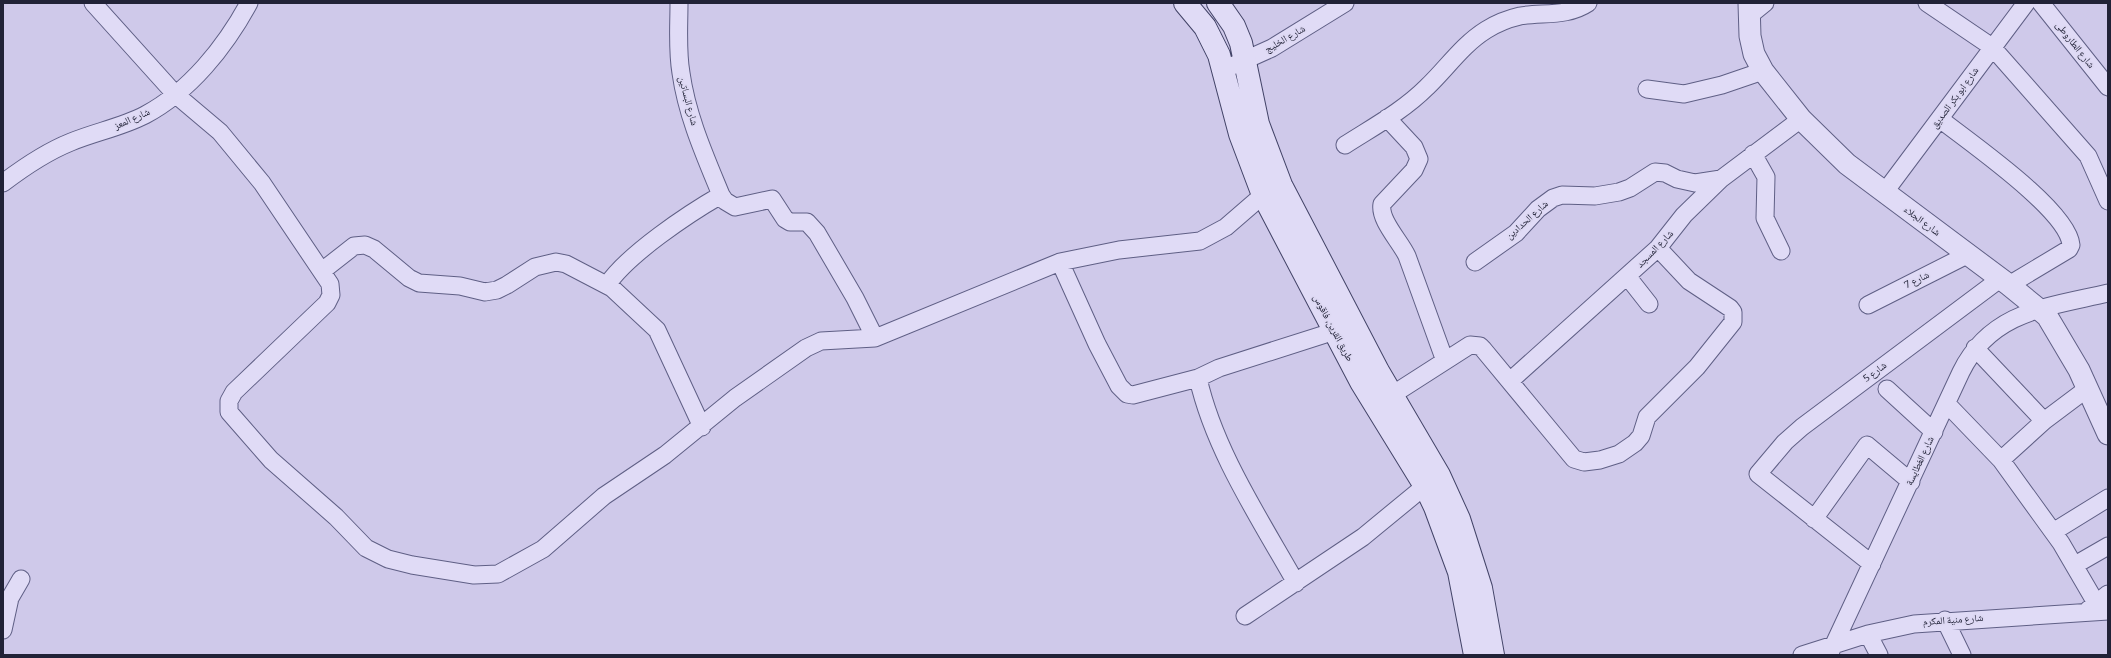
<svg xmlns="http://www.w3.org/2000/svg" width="2111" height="658" font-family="Bitter,'Noto Naskh Arabic',serif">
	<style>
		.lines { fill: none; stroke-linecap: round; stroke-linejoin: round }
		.minor-casing { stroke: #5f5f85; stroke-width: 19 }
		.tertiary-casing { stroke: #5f5f85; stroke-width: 23 }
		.secondary-casing { stroke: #424367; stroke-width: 24 }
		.minor { stroke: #e0dbf6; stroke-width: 17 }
		.tertiary { stroke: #e0dbf6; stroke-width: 21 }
		.secondary { stroke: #e0dbf6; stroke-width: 22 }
		.labels { text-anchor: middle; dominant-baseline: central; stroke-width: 3.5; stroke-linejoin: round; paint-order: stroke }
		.street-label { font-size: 10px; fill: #212237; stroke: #ddd8f3 }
	</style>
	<rect width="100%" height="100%" fill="#cfc9ea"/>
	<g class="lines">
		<g class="minor-casing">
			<path id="minor" d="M93,3L175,94L220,132L262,183L330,284L331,295L327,303L234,392L229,401V412L271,460L336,517L366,548L388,559L412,565L474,575L498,574L543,549L604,496L665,455L735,398L806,348L821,341L875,338L1060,262L1119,250L1200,241L1226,227L1263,195L1274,189
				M679,3C679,26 677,50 681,73C687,116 705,156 721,195L725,201L735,207L772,199L785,219L790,222H807L817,233L855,298L875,338
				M1927,3L1992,47L2088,156L2108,201
				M2041,3L2108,87
				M1749,16L1765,3
				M1223,70L1272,48L1345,3
				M1647,89L1684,94L1722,85L1763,71
				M1387,118L1414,147L1419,159L1414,170L1382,204C1379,220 1400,241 1407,256L1445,361
				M1940,119C1969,142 2068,210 2071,245L2069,249L2009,285
				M1345,145C1373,127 1403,111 1427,87C1447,68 1462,45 1486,30C1497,23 1507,19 1520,16C1543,12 1567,17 1588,3
				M1753,154L1766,177L1765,218L1781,251
				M3,183C24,167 46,152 71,142C95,132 122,127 145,115C190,91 225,47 249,3
				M1884,193L2026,3
				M1060,262L1097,344L1119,386L1127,394L1133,395L1198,378L1219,368L1335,331
				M1475,262L1516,233L1538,209L1553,198L1562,195L1595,196L1619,192L1630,188L1655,172L1665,173L1677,179L1695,183L1721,179
				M322,271L354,246L365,245L374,249L409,278L419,283L460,286L485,292L497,290L507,285L535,267L556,262L566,264L612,288L657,330L702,427
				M1627,276L1649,304
				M607,285C628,254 688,214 721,195
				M1868,305L1967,255
				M1975,348L2044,421
				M1198,378C1214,450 1260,519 1296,583
				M1510,381L1658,248L1684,215L1721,179L1801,119
				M1887,389L1934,432
				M1392,395L1470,345L1480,346L1483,349L1574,459L1584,462L1600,460L1619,454L1635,443L1641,436L1647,417L1697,367L1733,322V312L1730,308L1689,281L1658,248
				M1947,404L2001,460L2061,543L2096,603
				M2001,460L2044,421L2088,388
				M1814,519L1867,445L1911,482
				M2053,532L2108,498
				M1872,564L1758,474L1785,442L1802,427L2000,279
				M2075,565L2108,546
				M2088,610L2108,594
				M1245,616L1363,537L1425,486
				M1945,620L1962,655
				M3,630L10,598L21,579
				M1868,634L1879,655
				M1802,655L1868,634L1914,624L2108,611
				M1829,655L1961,372C1991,311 2048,307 2108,293"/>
		</g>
		<g class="tertiary-casing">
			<path id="tertiary" d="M1749,3L1750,36L1754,54L1763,71L1801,119L1847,164L2009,285L2047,316L2079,370L2108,434"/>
		</g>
		<g class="secondary-casing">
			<path id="secondary" d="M1185,3L1205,27L1219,55L1240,134L1263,195L1361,382L1425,486L1435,507L1459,572L1475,655
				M1218,3L1234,26L1241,43L1258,124L1281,185L1378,371L1439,475L1459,519L1481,588L1493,655"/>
		</g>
		<use href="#minor" class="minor"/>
		<use href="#tertiary" class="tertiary"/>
		<use href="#secondary" class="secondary"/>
	</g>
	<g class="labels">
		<g class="street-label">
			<text transform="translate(1285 39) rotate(-30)">شارع الخليج</text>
			<text transform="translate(2075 45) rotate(52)">شارع الطاروطى</text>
			<text transform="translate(1955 98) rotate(-54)">شارع ابو بكر الصديق</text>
			<text transform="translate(688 101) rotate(75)">شارع البساتين</text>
			<text transform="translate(132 119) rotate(-24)">شارع المعز</text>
			<text transform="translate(1527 220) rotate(-42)">شارع الحدادين</text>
			<text transform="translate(1922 221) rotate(37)">شارع الجلاء</text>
			<text transform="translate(1655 249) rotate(-46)">شارع المسجد</text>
			<text transform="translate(1917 280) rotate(-26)">شارع 7</text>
			<text transform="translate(1333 328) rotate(62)">طريق القرين, فاقوس</text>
			<text transform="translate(1875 372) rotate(-37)">شارع 5</text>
			<text transform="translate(1920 461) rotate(-65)">شارع الغطايسة</text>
			<text transform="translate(1953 620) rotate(-4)">شارع منية المكرم</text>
		</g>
	</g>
	<rect width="2111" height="658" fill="none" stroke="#212237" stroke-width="8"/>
</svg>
